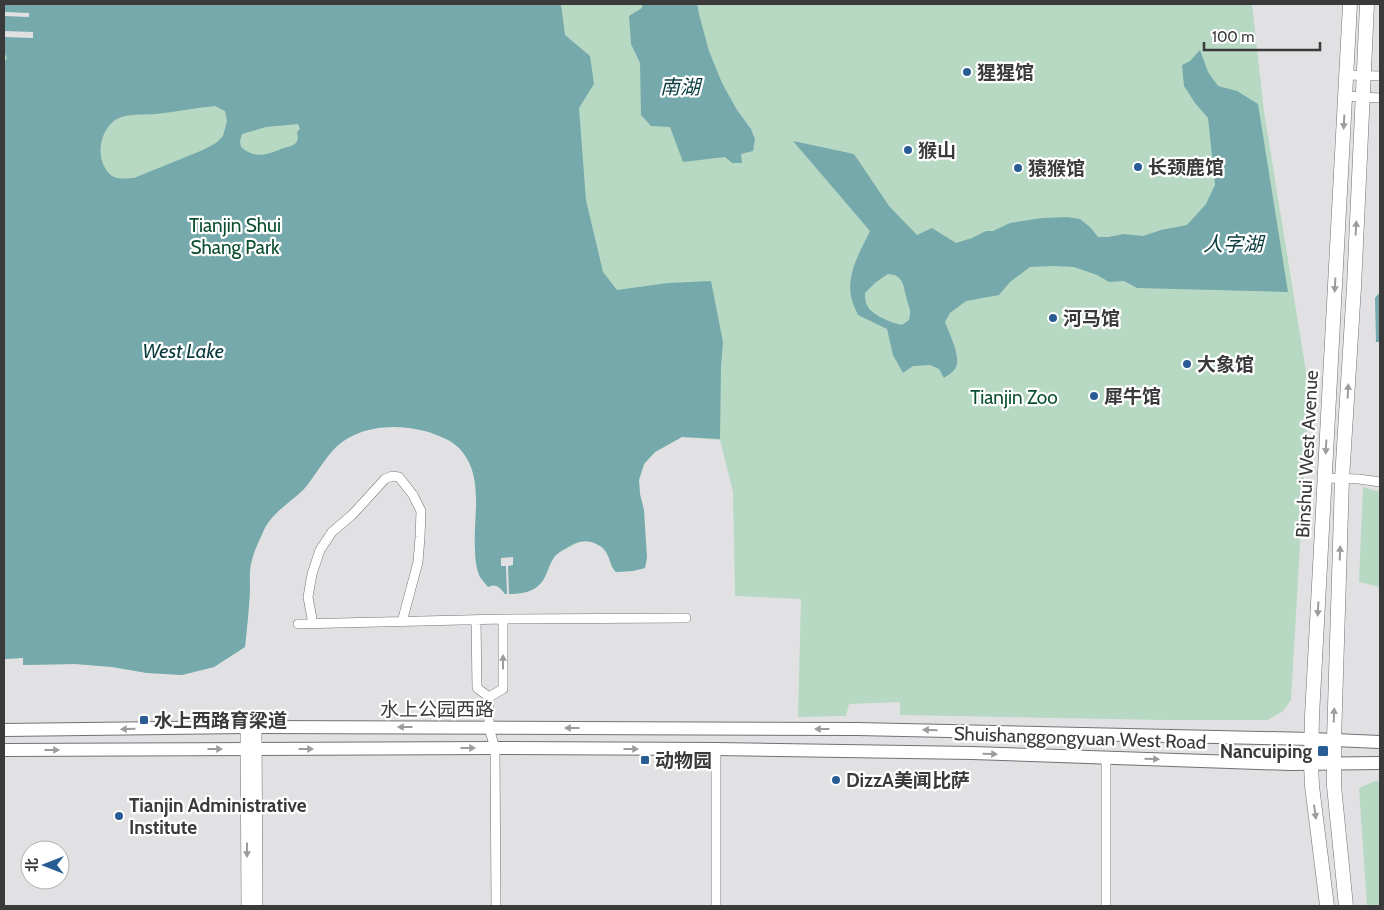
<svg xmlns="http://www.w3.org/2000/svg" width="1384" height="910" font-family="Cabin,'Noto Sans SC',sans-serif">
	<style>
		.green { fill: #b7d9c3 }
		.water { fill: #76a9ab; fill-rule: evenodd }
		.pier { fill: #e1e1e4 }
		.lines { fill: none; stroke-linecap: round; stroke-linejoin: round }
		.minor-casing { stroke: #717274; stroke-width: 10 }
		.tertiary-casing { stroke: #717274; stroke-width: 12 }
		.secondary-casing { stroke: #717274; stroke-width: 14 }
		.primary-casing { stroke: #717274; stroke-width: 15 }
		.minor { stroke: #fff; stroke-width: 9 }
		.tertiary { stroke: #fff; stroke-width: 11 }
		.secondary { stroke: #fff; stroke-width: 12 }
		.primary { stroke: #fff; stroke-width: 14 }
		.oneway { fill: #9c9c9d }
		.poi-dot { fill: #275c95; stroke: #fff; stroke-width: 2 }
		.labels { text-anchor: middle; dominant-baseline: central; stroke-width: 4.5; stroke-linejoin: round; paint-order: stroke }
		.poi-label { font-size: 19px; font-weight: bold; fill: #3a3a3b; stroke: #fff; text-anchor: start }
		.park-label { font-size: 19px; fill: #0a4e2f; stroke: #fff }
		.street-label { font-size: 19px; fill: #3a3a3b; stroke: #fff }
		.water-label { font-size: 20px; font-style: italic; fill: #0a3c3f; stroke: #fff }
	</style>
	<rect width="100%" height="100%" fill="#e1e1e4"/>
	<path class="green" d="M4,4H1252L1264,111L1309,390L1291,700L1283,711L1268,720H1165L900,715V702L849,704L846,716L798,717L801,599L735,596L733,492L720,440L682,437L655,452L644,464L639,480L640,494L633,571L616,572C608,564 611,553 600,546C587,538 580,541 568,548C564,550 558,552 555,556C548,565 547,579 538,586C529,594 515,594 505,594C500,587 496,583 488,587C485,583 481,579 479,575C476,567 475,557 475,549C473,515 485,475 459,448C450,439 439,436 429,432C400,424 367,424 342,442C326,454 317,474 304,489C290,503 271,513 263,532C259,541 254,551 252,560C249,569 250,581 250,590C249,609 247,628 245,647L214,667L182,675L147,673L112,667L75,664L23,665V658L4,659Z
		M1363,487L1380,492V587L1359,582Z
		M1375,781H1380V906H1367L1359,788Z"/>
	<path class="water" d="M4,4H561L565,35L590,56L594,84L579,108L586,200L603,272L617,290L668,283L711,281L723,342L721,367L720,439L682,437L655,452L644,464L639,480L640,494L644,510L647,558L645,568L633,571L616,572C608,564 611,553 600,546C587,538 577,541 565,549C561,551 558,553 555,556C548,565 547,579 538,586C529,594 515,594 505,594C500,587 496,583 488,587C485,583 481,579 479,575C476,567 475,557 475,549C473,515 485,475 459,448C450,439 439,436 429,432C400,424 367,424 342,442C326,454 317,474 304,489C290,503 271,513 263,532C259,541 254,551 252,560C249,569 250,581 250,590C249,609 247,628 245,647L214,667L182,675L147,673L112,667L75,664L23,665V658L4,659V63L7,58L4,52ZM215,106L225,111L227,121L223,136L216,143L203,150L134,178C128,178 118,180 112,176C95,163 98,133 114,121C124,113 142,115 155,114C175,112 195,108 215,106ZM298,124L300,129L297,132C301,146 290,146 281,149C266,155 255,159 241,147L240,141L242,134L266,127Z
		M642,4H697L700,18L709,51L722,83L737,110L751,129L755,139L753,151L741,154L742,163H732L725,157L683,162L670,127L651,126L641,115L640,63L631,44L629,16L642,8Z
		M1200,50L1208,72L1218,86L1237,91L1258,104L1288,292L1137,288L1124,281L1109,282L1097,275L1074,267L1053,266L1030,267L1010,282L999,295L966,301L950,313L945,322C949,333 961,356 956,367C954,372 948,375 944,378L939,369L930,365L913,366L903,373L893,355L887,329L858,315C856,310 853,305 852,300C845,276 860,252 870,231L793,141L854,154L889,206L917,235L932,228L956,243L972,238L986,231H993L1010,223L1042,218L1067,217L1080,219L1091,228L1098,237H1108L1124,234L1143,236L1161,230L1187,225L1206,204L1215,185L1208,118L1195,103L1184,86L1182,65L1190,61ZM888,274C903,275 903,284 906,296C908,307 912,308 909,320L902,325C892,323 871,315 867,305C865,302 865,297 865,293L876,282Z
		M1378,294L1380,295V342H1376L1375,298Z"/>
	<path class="pier" d="M4,12L29,13V17L4,16Z
		M4,31L33,32V38L4,37Z
		M513,557V565L508,566L509,594H507L506,566H501V558Z"/>
	<g class="lines">
		<g class="minor-casing">
			<path id="minor" d="M1347,75L1380,76
				M1346,96L1380,98
				M1325,478L1359,479L1380,482
				M476,620L477,688L489,697
				M298,624L503,619L686,618
				M313,624L308,597L312,574L320,550L332,532L352,515L385,479L392,476L399,477L413,495L421,511L420,537L418,562L402,622
				M489,697V728L495,748L496,906
				M489,697L503,689V619
				M716,906V749
				M1106,906V758"/>
		</g>
		<g class="tertiary-casing">
			<path id="tertiary" d="M246,727L247,906
				M256,727L257,906"/>
		</g>
		<g class="secondary-casing">
			<path id="secondary" d="M4,730L246,727L857,729L1311,739L1380,742
				M4,750L495,748L716,749L972,753L1290,764L1380,763"/>
		</g>
		<g class="primary-casing">
			<path id="primary" d="M1327,906L1312,786L1311,764L1312,716L1350,4
				M1346,906L1334,786V740L1342,479L1354,287L1367,4"/>
		</g>
		<use href="#minor" class="minor"/>
		<use href="#tertiary" class="tertiary"/>
		<use href="#secondary" class="secondary"/>
		<use href="#primary" class="primary"/>
	</g>
	<defs><path id="oneway-solid" d="M-6-.8H1V-3.2L6.5 0L1 3.2V.8H-6Z" transform="scale(1.25)"/></defs>
	<g class="oneway">
		<use href="#oneway-solid" transform="translate(1344 122) rotate(93)"/>
		<use href="#oneway-solid" transform="translate(1356 228) rotate(-87)"/>
		<use href="#oneway-solid" transform="translate(1335 285) rotate(93)"/>
		<use href="#oneway-solid" transform="translate(1348 391) rotate(-87)"/>
		<use href="#oneway-solid" transform="translate(1326 447) rotate(93)"/>
		<use href="#oneway-solid" transform="translate(1340 553) rotate(-88)"/>
		<use href="#oneway-solid" transform="translate(1318 609) rotate(93)"/>
		<use href="#oneway-solid" transform="translate(503 662) rotate(-90)"/>
		<use href="#oneway-solid" transform="translate(1334 715) rotate(-88)"/>
		<use href="#oneway-solid" transform="translate(405 727) rotate(-180)"/>
		<use href="#oneway-solid" transform="translate(572 728) rotate(-180)"/>
		<use href="#oneway-solid" transform="translate(128 729) rotate(179)"/>
		<use href="#oneway-solid" transform="translate(822 729) rotate(-180)"/>
		<use href="#oneway-solid" transform="translate(930 730) rotate(-179)"/>
		<use href="#oneway-solid" transform="translate(468 748)"/>
		<use href="#oneway-solid" transform="translate(215 749)"/>
		<use href="#oneway-solid" transform="translate(306 749)"/>
		<use href="#oneway-solid" transform="translate(631 749)"/>
		<use href="#oneway-solid" transform="translate(52 750)"/>
		<use href="#oneway-solid" transform="translate(990 754) rotate(2)"/>
		<use href="#oneway-solid" transform="translate(1152 759) rotate(2)"/>
		<use href="#oneway-solid" transform="translate(1315 812) rotate(82)"/>
		<use href="#oneway-solid" transform="translate(247 850) rotate(90)"/>
	</g>
	<g class="poi-dot">
		<circle cx="967" cy="72" r="5"/>
		<circle cx="908" cy="150" r="5"/>
		<circle cx="1138" cy="167" r="5"/>
		<circle cx="1018" cy="168" r="5"/>
		<circle cx="1053" cy="318" r="5"/>
		<circle cx="1187" cy="364" r="5"/>
		<circle cx="1094" cy="396" r="5"/>
		<rect x="139" y="715" width="10" height="10" rx="2.5"/>
		<rect x="1317" y="745" width="12" height="12" rx="2.5"/>
		<rect x="640" y="755" width="10" height="10" rx="2.5"/>
		<circle cx="836" cy="780" r="5"/>
		<circle cx="119" cy="816" r="5"/>
	</g>
	<g class="labels">
		<g class="poi-label">
			<text x="977" y="72">猩猩馆</text>
			<text x="918" y="150">猴山</text>
			<text x="1148" y="167">长颈鹿馆</text>
			<text x="1028" y="168">猿猴馆</text>
			<text x="1063" y="318">河马馆</text>
			<text x="1197" y="364">大象馆</text>
			<text x="1104" y="396">犀牛馆</text>
			<text x="154" y="720">水上西路育梁道</text>
			<text x="1312" y="751" text-anchor="end">Nancuiping</text>
			<text x="655" y="760">动物园</text>
			<text x="846" y="780">DizzA美闻比萨</text>
			<text x="129" y="805">Tianjin Administrative<tspan x="129" dy="22">Institute</tspan></text>
		</g>
		<g class="park-label">
			<text x="235" y="225">Tianjin Shui<tspan x="235" dy="22">Shang Park</tspan></text>
			<text x="1014" y="397">Tianjin Zoo</text>
		</g>
		<g class="street-label">
			<text transform="translate(1307 454) rotate(-87)">Binshui West Avenue</text>
			<text x="437" y="709">水上公园西路</text>
			<text transform="translate(1080 738) rotate(2)">Shuishanggongyuan West Road</text>
		</g>
		<g class="water-label">
			<text x="680" y="87">南湖</text>
			<text x="1233" y="244">人字湖</text>
			<text x="183" y="351">West Lake</text>
		</g>
	</g>
	<rect width="1384" height="910" fill="none" stroke="#3a3a3b" stroke-width="10"/>
	<g transform="translate(45 865) rotate(270)"><circle r="24" fill="#ffffff" stroke="#b0b0b1"/>
	<path d="M0-4L9 19L0 12L-9 19Z" fill="#275c95"/>
	<text y="-8" font-size="14" font-weight="bold" text-anchor="middle" fill="#3a3a3b">北</text>
	</g>
	<path d="M1204 42v8h116v-8" fill="none" stroke="#3a3a3b" stroke-width="2.5"/>
	<text x="1212" y="42" font-size="15" fill="#3a3a3b" stroke="#ffffff" stroke-width="4" paint-order="stroke">100 m</text>
</svg>
